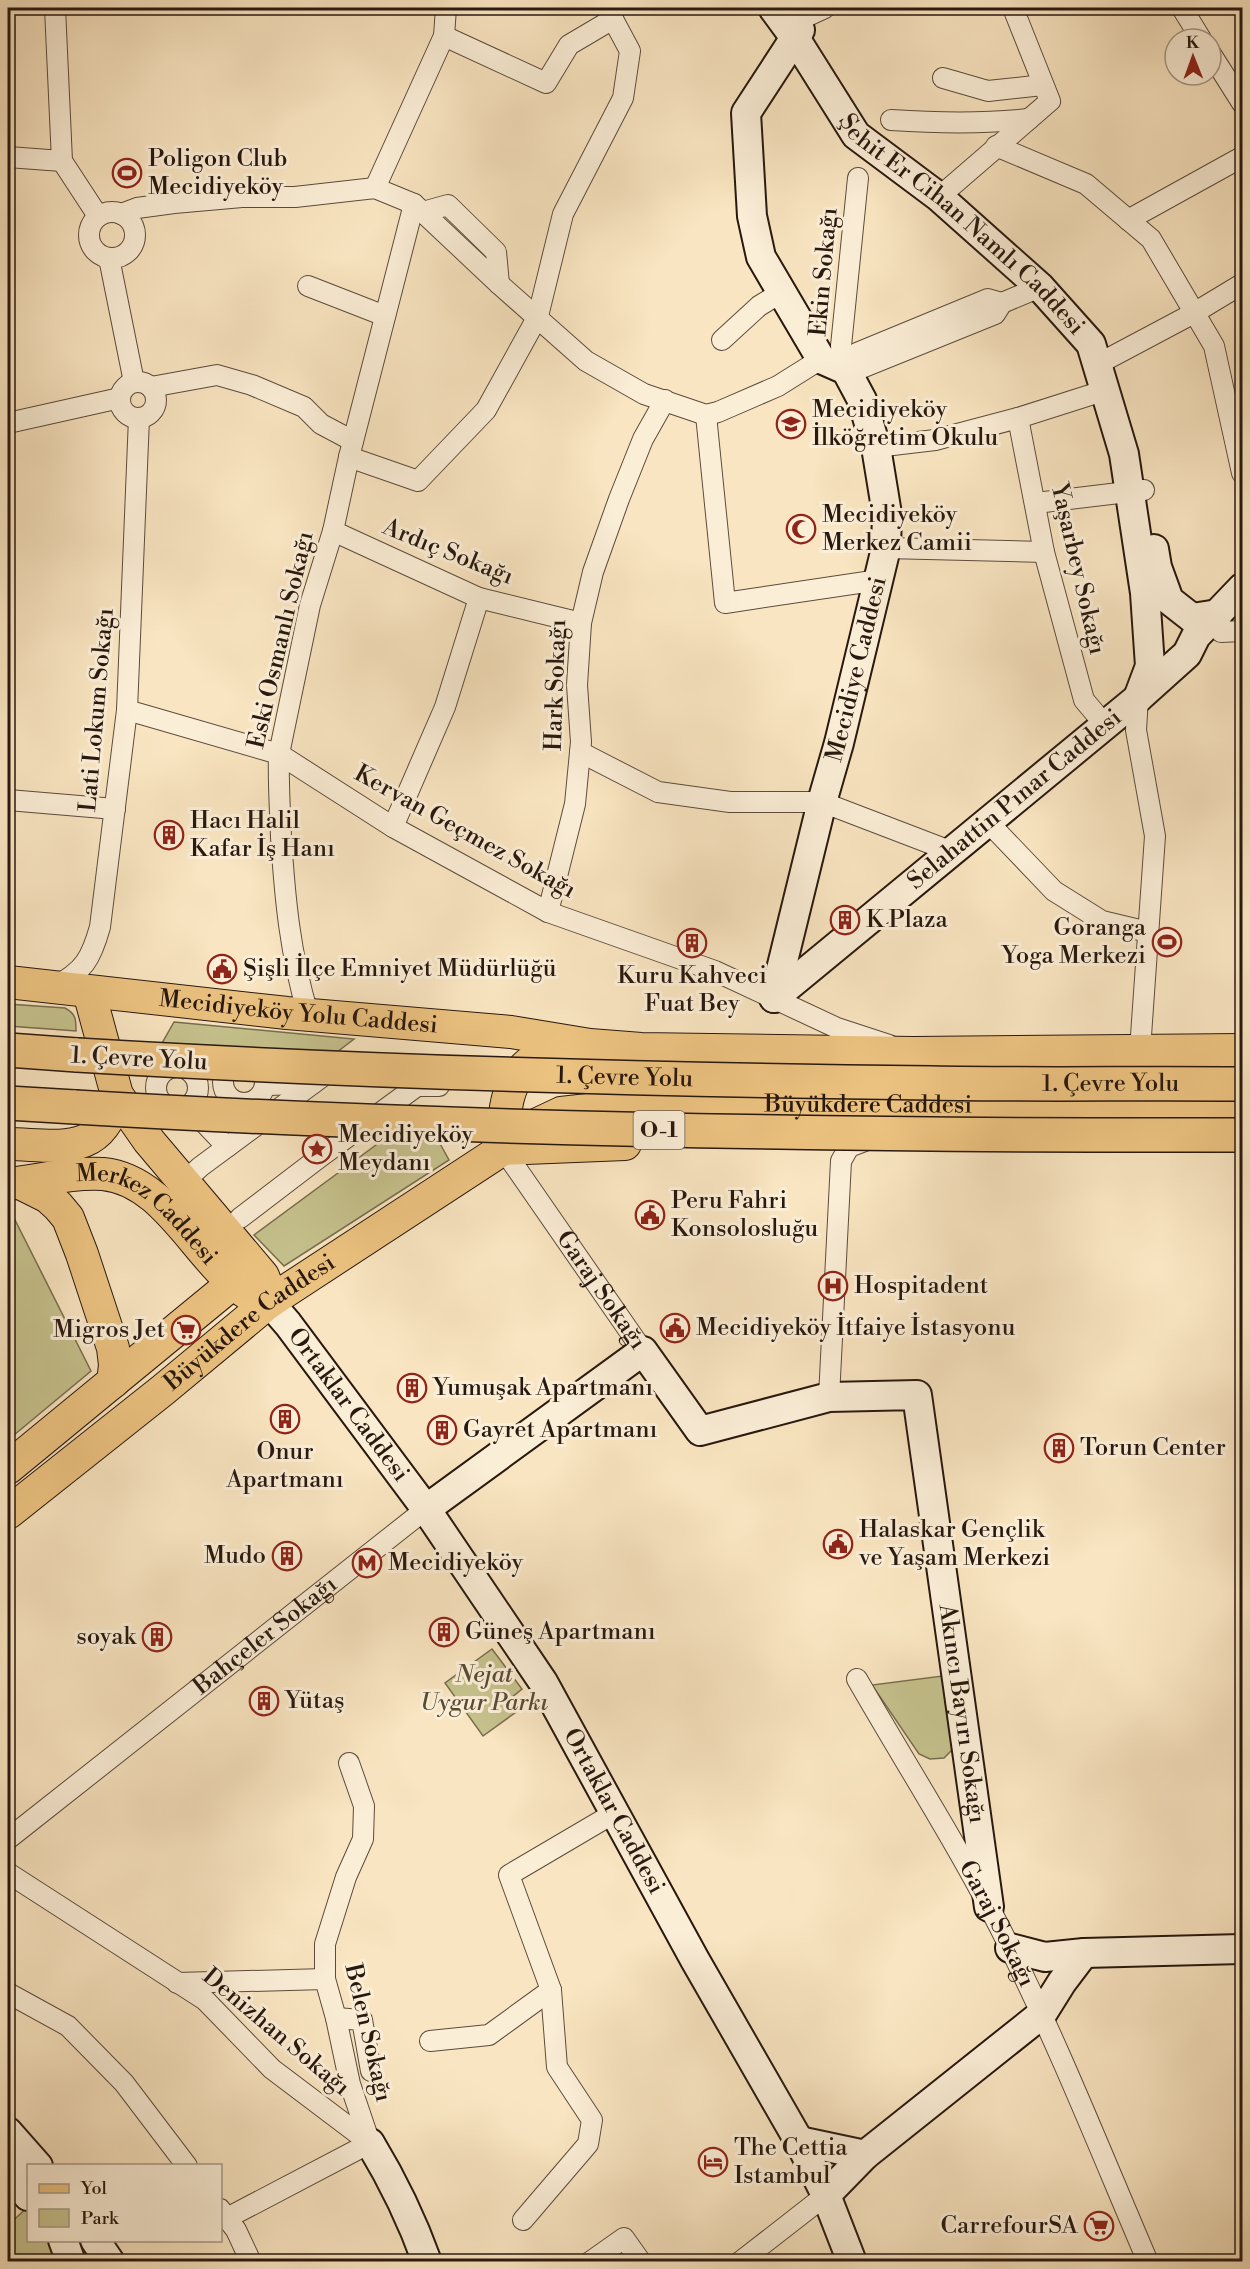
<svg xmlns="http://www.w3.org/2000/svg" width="1250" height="2269" font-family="'Libre Bodoni',serif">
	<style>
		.green { fill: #c6c28d; stroke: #776d4e; stroke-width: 1.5 }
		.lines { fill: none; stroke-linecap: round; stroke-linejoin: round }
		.street-casing { stroke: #5c4b3c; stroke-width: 22 }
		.secondary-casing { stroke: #28180f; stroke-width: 32 }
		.primary-casing { stroke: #28180f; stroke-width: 34 }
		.highway-casing { stroke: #28180f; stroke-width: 36 }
		.street { stroke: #fbeed7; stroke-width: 20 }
		.secondary { stroke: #fbeed7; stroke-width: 28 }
		.primary { stroke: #ecc280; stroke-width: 32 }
		.highway { stroke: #ecc280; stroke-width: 33 }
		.highway-bridge-casing { stroke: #28180f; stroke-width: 36; stroke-linecap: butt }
		.highway-bridge { stroke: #ecc280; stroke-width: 33 }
		.labels { text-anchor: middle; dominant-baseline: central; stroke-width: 6; stroke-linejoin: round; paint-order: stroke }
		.shield { fill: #fbeed7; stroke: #67584b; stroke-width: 1.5 }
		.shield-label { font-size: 22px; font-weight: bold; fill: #28180f }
		.poi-label { font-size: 24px; fill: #28180f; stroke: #fbeed7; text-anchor: start }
		.street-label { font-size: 24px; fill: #28180f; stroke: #fbeed7 }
		.park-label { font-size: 24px; font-style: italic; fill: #574b35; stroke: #fbeed7 }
	</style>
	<rect width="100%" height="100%" fill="#f9e5c1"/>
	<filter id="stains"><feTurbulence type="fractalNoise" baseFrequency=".00333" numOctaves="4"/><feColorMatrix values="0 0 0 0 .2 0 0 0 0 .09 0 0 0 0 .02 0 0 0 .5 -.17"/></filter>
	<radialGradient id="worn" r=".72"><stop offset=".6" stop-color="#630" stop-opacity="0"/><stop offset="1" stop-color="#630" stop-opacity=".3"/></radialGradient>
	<path class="green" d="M8,1004L65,1008C76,1014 76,1019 76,1031L8,1026Z
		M174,1022L354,1039L320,1065L161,1045Z
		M422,1111L449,1160L284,1266L254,1235Z
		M8,1206L91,1371L8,1440Z
		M492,1649L522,1689L511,1698L519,1710L483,1736L445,1683Z
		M950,1675L953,1749L944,1758L930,1759L919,1754L872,1685Z
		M27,2208L28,2240L53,2241L62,2261H18L8,2249V2225Z"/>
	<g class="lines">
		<g class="street-casing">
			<g id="street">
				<path d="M55,8L62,161L98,216"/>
				<path d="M1182,8L1201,39"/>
				<path d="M786,26L825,8"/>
				<path d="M444,36L546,83L569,45L613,19"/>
				<path d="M1211,54L1242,103"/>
				<path d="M943,78L988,91L1043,85"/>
				<path d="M891,120C937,123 983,124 1029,119"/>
				<path d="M996,146L1086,184L1151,239L1214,346L1242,473"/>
				<path d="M8,157L62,161"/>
				<path d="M375,188L444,36L446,8"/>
				<path d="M939,197L1050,101L1013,8"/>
				<circle cx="112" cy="235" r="23"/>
				<path d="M423,212L448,205L496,252L499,284"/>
				<path d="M121,214L137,208L174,203L242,197H295L375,188L414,204L499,284L586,361L644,394L706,415L718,412L778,386L821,359"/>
				<path d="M1128,220L1242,157"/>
				<path d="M109,258L134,382"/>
				<path d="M308,286L385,316"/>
				<path d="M722,340L759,306L782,292"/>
				<path d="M1098,364L1194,313L1242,284"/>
				<path d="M846,370L859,369L995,314L1002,303L1040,287"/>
				<path d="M846,370L841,346L858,178"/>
				<path d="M846,370L857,353L988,299L1002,303"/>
				<circle cx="138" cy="400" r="18"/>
				<path d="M151,387L217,375L252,385L304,407L321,424L353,441"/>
				<path d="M706,415L725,603L879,580"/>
				<path d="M1018,418L1044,552L1084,700L1105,725"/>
				<path d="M8,423L120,398"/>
				<path d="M876,447L935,440L1018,418L1106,390"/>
				<path d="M349,457L418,481L486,410L538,316L563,214L623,98L630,51L607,8"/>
				<path d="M1036,503L1144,490"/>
				<path d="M333,531L479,598L581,623"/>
				<path d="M886,548L1044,552"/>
				<path d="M1221,632L1242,631"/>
				<path d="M1138,698L1136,730L1155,836L1140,1050"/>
				<path d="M127,710L279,754L393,827L548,912L715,971L837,1028L889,1045"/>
				<path d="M580,752L658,792L730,802H822L950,851"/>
				<path d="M8,800L115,809"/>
				<path d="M987,821L1054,891L1102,921L1148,932"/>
				<path d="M393,827L445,707L479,598"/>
				<path d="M548,912L575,804L581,742L577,685L581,623L593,572L619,499L643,439L665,400"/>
				<path d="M54,987C84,971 91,959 100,927L127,710L139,418"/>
				<path d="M308,1014C290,953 285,900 281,837C280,809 278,781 279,754L310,605L333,531L349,457L414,204"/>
				<circle cx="244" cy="1082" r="21"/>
				<circle cx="177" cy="1088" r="21"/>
				<path d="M265,1085L312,1084"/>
				<path d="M194,1112L227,1147"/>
				<path id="s1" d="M503,1149L643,1351"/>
				<path d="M183,1183L200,1167L334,1068"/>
				<path d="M240,1218L320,1157L417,1086H439"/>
				<path d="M829,1397L841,1161L849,1147L865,1141"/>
				<path id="s2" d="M857,1679C908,1768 965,1856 1010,1948C1061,2051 1103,2157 1148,2262"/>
				<path d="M349,1763L364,1806L363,1839L346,1877L325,1944V1979L336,2018L350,2084L370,2143"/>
				<path id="s3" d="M8,1839L426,1509"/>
				<path d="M8,1873L205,2000L272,2069L370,2143"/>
				<path d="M177,1983L325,1979"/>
				<path d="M8,1993L68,2026L124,2083L187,2166"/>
				<path d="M336,2018L362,2020L371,2071"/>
				<path d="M430,2041L489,2035L551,1990"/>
				<path d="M220,2209L236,2230L251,2262"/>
				<path d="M220,2218H227L370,2143"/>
				<path d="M523,2220L588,2144L592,2120L557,2067L551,1990L509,1875L616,1812"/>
				<path d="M590,2262L624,2238L641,2262"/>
				<path d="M740,2262L826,2195"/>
			</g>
		</g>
		<g class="secondary-casing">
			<g id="secondary">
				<path id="s4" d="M773,8L795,38L856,135L939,197L1040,287L1091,344L1124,454L1145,593L1150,666L1138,698"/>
				<path d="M1154,549L1157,567L1169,600L1192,618L1218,614"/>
				<path id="s5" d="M774,998L822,802L839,743L886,548L887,514L876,447L862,400L846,370L821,359L761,257L752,216L746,113L800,30"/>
				<path id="s6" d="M774,998L1138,698L1187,654L1196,636L1242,588"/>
				<path id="s7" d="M269,1302L288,1324L426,1509L543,1682L695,1960L799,2141L826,2195L852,2262"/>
				<path id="s8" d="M426,1509L643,1351L700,1431L829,1397L917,1395L989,1907"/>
				<path d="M1010,1948L1045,1957L1084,1953L1242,1949"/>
				<path d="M8,2132L38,2166"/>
				<path d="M799,2141L865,2155"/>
				<path d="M370,2143C393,2181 412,2220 427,2262"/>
				<path d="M8,2172L28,2196"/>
				<path d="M826,2195L865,2155L1042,2014L1062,1982L1084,1953"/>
				<path d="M63,2240L71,2262"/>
				<path d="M95,2240L110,2262"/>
			</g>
		</g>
		<g class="primary-casing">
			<g id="primary">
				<path id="s9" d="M8,982L287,1013L511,1032L590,1045L641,1049L914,1053L1242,1050"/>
				<path d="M89,992L117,1095L149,1141L263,1276L270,1294L269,1302"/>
				<path d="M8,1144C60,1145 101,1158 117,1095"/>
				<path d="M503,1149L625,1144"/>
				<path d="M503,1149C504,1115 504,1076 538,1057C549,1051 566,1050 579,1048"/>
				<path d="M20,1183L48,1197L58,1206L68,1218L82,1254L113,1348L115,1365L113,1382"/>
				<path id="s10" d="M8,1184C38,1181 72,1172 103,1174C167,1180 198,1262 248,1294C254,1298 262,1300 269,1302"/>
				<path d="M8,1468L233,1283"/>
				<path id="s11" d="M8,1513L163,1390L269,1302L503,1149L523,1131L561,1113L643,1104L1242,1107"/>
			</g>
		</g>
		<g class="highway-casing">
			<path id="highway" d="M8,1050L77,1055
				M8,1103L75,1107"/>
		</g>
		<use href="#street" class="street"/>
		<use href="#secondary" class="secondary"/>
		<use href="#primary" class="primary"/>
		<use href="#highway" class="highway"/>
		<g class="highway-bridge-casing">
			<g id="highway-bridge">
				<path id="s12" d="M77,1055C362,1072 647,1080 932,1083C1035,1085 1139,1083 1242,1084"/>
				<path d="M75,1107C464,1130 853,1136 1242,1135"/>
			</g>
		</g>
		<use href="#highway-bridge" class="highway-bridge"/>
	</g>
	<defs>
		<g id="stadium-ring" transform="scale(1.5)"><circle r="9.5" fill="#fbeed7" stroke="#8f2418" stroke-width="1.5"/><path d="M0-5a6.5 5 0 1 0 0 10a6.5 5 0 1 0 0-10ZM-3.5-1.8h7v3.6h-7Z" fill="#8f2418"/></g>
		<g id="school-ring" transform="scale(1.5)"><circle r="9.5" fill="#fbeed7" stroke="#8f2418" stroke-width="1.5"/><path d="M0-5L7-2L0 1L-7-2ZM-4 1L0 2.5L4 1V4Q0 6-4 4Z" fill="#8f2418"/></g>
		<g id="mosque-ring" transform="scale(1.5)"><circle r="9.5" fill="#fbeed7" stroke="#8f2418" stroke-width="1.5"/><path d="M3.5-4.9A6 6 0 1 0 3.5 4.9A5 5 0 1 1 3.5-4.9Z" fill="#8f2418"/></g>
		<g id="building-ring" transform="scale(1.5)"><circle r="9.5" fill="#fbeed7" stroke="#8f2418" stroke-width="1.5"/><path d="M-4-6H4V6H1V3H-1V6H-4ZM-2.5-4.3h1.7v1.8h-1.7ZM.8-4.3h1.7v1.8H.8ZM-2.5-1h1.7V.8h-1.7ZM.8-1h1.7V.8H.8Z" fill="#8f2418"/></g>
		<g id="civic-ring" transform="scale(1.5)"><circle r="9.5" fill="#fbeed7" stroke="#8f2418" stroke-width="1.5"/><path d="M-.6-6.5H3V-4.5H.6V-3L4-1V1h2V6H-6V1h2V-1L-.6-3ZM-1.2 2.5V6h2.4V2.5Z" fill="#8f2418"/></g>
		<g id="sight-ring" transform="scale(1.5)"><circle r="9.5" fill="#fbeed7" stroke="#8f2418" stroke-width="1.5"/><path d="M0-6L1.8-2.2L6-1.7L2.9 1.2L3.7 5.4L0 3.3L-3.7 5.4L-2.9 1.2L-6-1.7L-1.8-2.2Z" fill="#8f2418"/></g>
		<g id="hospital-ring" transform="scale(1.5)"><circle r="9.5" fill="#fbeed7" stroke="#8f2418" stroke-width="1.5"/><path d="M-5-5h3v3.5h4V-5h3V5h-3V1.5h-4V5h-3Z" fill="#8f2418"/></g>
		<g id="supermarket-ring" transform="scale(1.5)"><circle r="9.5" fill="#fbeed7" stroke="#8f2418" stroke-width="1.5"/><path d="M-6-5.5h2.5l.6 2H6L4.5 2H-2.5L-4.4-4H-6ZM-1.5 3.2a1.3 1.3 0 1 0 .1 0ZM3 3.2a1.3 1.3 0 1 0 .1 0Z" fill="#8f2418"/></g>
		<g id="metro-ring" transform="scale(1.5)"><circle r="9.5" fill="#fbeed7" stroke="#8f2418" stroke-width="1.5"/><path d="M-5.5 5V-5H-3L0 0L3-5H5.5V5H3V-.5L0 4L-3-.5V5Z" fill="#8f2418"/></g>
		<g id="hotel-ring" transform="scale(1.5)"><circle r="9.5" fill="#fbeed7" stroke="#8f2418" stroke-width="1.5"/><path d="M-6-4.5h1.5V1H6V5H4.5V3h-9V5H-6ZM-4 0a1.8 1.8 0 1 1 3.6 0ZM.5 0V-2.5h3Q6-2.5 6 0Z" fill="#8f2418"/></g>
	</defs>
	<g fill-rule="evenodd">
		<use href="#stadium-ring" x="127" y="173"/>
		<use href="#school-ring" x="791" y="424"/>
		<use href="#mosque-ring" x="801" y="529"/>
		<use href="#building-ring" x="169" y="835"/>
		<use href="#building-ring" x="845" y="920"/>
		<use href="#stadium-ring" x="1167" y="942"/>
		<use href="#building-ring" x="692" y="943"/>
		<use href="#civic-ring" x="222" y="969"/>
		<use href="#sight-ring" x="317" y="1149"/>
		<use href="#civic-ring" x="650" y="1215"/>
		<use href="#hospital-ring" x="833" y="1286"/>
		<use href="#civic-ring" x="675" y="1328"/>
		<use href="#supermarket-ring" x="186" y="1330"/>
		<use href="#building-ring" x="412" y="1388"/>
		<use href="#building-ring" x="285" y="1419"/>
		<use href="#building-ring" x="442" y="1430"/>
		<use href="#building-ring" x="1059" y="1448"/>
		<use href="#civic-ring" x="838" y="1544"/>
		<use href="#building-ring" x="287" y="1556"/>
		<use href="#metro-ring" x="367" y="1563"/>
		<use href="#building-ring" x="444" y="1632"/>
		<use href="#building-ring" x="157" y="1637"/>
		<use href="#building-ring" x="264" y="1701"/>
		<use href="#hotel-ring" x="713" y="2162"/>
		<use href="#supermarket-ring" x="1099" y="2226"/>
	</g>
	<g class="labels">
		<rect class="shield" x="633.5" y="1111" width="51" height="38" rx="4.5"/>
		<g class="shield-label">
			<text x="659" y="1130">O-1</text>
		</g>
		<g class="poi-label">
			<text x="148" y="159">Poligon Club<tspan x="148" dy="28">Mecidiyeköy</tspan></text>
			<text x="812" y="410">Mecidiyeköy<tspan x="812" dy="28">İlköğretim Okulu</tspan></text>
			<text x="822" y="515">Mecidiyeköy<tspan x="822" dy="28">Merkez Camii</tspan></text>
			<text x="190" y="821">Hacı Halil<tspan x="190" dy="28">Kafar İş Hanı</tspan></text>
			<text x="866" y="920">K Plaza</text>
			<text x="1146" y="928" text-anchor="end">Goranga<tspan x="1146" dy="28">Yoga Merkezi</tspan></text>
			<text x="243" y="969">Şişli İlçe Emniyet Müdürlüğü</text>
			<text x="692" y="976" text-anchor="middle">Kuru Kahveci<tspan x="692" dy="28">Fuat Bey</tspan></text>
			<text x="338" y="1135">Mecidiyeköy<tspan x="338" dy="28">Meydanı</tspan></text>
			<text x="671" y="1201">Peru Fahri<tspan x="671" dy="28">Konsolosluğu</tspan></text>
			<text x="854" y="1286">Hospitadent</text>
			<text x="696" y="1328">Mecidiyeköy İtfaiye İstasyonu</text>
			<text x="165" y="1330" text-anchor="end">Migros Jet</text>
			<text x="433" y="1388">Yumuşak Apartmanı</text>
			<text x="463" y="1430">Gayret Apartmanı</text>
			<text x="1080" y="1448">Torun Center</text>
			<text x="285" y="1452" text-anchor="middle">Onur<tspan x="285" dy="28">Apartmanı</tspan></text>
			<text x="859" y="1530">Halaskar Gençlik<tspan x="859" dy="28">ve Yaşam Merkezi</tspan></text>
			<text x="266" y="1556" text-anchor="end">Mudo</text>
			<text x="388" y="1563">Mecidiyeköy</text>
			<text x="465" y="1632">Güneş Apartmanı</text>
			<text x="136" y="1637" text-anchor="end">soyak</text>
			<text x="285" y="1701">Yütaş</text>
			<text x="734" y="2148">The Cettia<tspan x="734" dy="28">Istambul</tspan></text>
			<text x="1078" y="2226" text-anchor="end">CarrefourSA</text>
		</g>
		<g class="street-label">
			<text stroke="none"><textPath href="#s4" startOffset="290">Şehit Er Cihan Namlı Caddesi</textPath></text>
			<text transform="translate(824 272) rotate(-85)">Ekin Sokağı</text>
			<text transform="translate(448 552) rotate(22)">Ardıç Sokağı</text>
			<text transform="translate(1078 569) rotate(77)">Yaşarbey Sokağı</text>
			<text transform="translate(281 640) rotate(-77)">Eski Osmanlı Sokağı</text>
			<text stroke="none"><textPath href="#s5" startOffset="339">Mecidiye Caddesi</textPath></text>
			<text transform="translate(556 685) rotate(-88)">Hark Sokağı</text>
			<text transform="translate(97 710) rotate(-85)">Lati Lokum Sokağı</text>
			<text stroke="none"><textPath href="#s6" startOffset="312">Selahattin Pınar Caddesi</textPath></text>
			<text transform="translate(465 832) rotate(29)">Kervan Geçmez Sokağı</text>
			<text stroke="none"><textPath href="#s9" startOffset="292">Mecidiyeköy Yolu Caddesi</textPath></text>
			<text transform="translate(139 1059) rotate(3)">1. Çevre Yolu</text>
			<text stroke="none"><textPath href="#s12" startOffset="548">1. Çevre Yolu</textPath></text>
			<text stroke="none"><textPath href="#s12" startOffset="1034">1. Çevre Yolu</textPath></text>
			<text stroke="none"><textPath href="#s11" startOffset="992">Büyükdere Caddesi</textPath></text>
			<text stroke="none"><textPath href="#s10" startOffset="154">Merkez Caddesi</textPath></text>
			<text stroke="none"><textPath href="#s1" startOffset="172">Garaj Sokağı</textPath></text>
			<text stroke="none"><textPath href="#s11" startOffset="308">Büyükdere Caddesi</textPath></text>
			<text stroke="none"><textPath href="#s7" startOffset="130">Ortaklar Caddesi</textPath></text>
			<text stroke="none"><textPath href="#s3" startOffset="328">Bahçeler Sokağı</textPath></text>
			<text stroke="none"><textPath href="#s8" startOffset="910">Akıncı Bayırı Sokağı</textPath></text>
			<text stroke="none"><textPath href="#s7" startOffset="616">Ortaklar Caddesi</textPath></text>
			<text stroke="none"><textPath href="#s2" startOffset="282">Garaj Sokağı</textPath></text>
			<text transform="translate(276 2032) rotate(40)">Denizhan Sokağı</text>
			<text transform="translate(368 2033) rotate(77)">Belen Sokağı</text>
		</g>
		<g class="park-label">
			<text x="484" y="1675">Nejat<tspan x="484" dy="28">Uygur Parkı</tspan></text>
		</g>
	</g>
	<rect width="1250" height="2269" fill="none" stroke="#f9e5c1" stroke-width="30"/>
	<rect x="9" y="9" width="1232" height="2251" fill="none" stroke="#28180f" stroke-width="3"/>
	<rect x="15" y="15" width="1220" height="2239" fill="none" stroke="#28180f" stroke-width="1.5"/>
	<rect x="27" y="2164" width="195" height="78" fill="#fbeed7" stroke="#a79887" stroke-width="1.5"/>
	<rect x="39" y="2184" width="30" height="9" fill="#ecc280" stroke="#a79887" stroke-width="1.5"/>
	<text x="81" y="2194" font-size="18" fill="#28180f">Yol</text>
	<rect x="39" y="2209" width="30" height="18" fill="#c6c28d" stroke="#a79887" stroke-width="1.5"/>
	<text x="81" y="2224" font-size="18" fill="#28180f">Park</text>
	<g transform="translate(1193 57) rotate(359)"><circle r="28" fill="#fbeed7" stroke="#a79887" stroke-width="1.5"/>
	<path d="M0-4.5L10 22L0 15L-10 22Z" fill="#8f2418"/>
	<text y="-9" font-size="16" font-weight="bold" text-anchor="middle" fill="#28180f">K</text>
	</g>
	<rect width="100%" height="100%" filter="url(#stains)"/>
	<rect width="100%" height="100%" fill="url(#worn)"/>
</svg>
